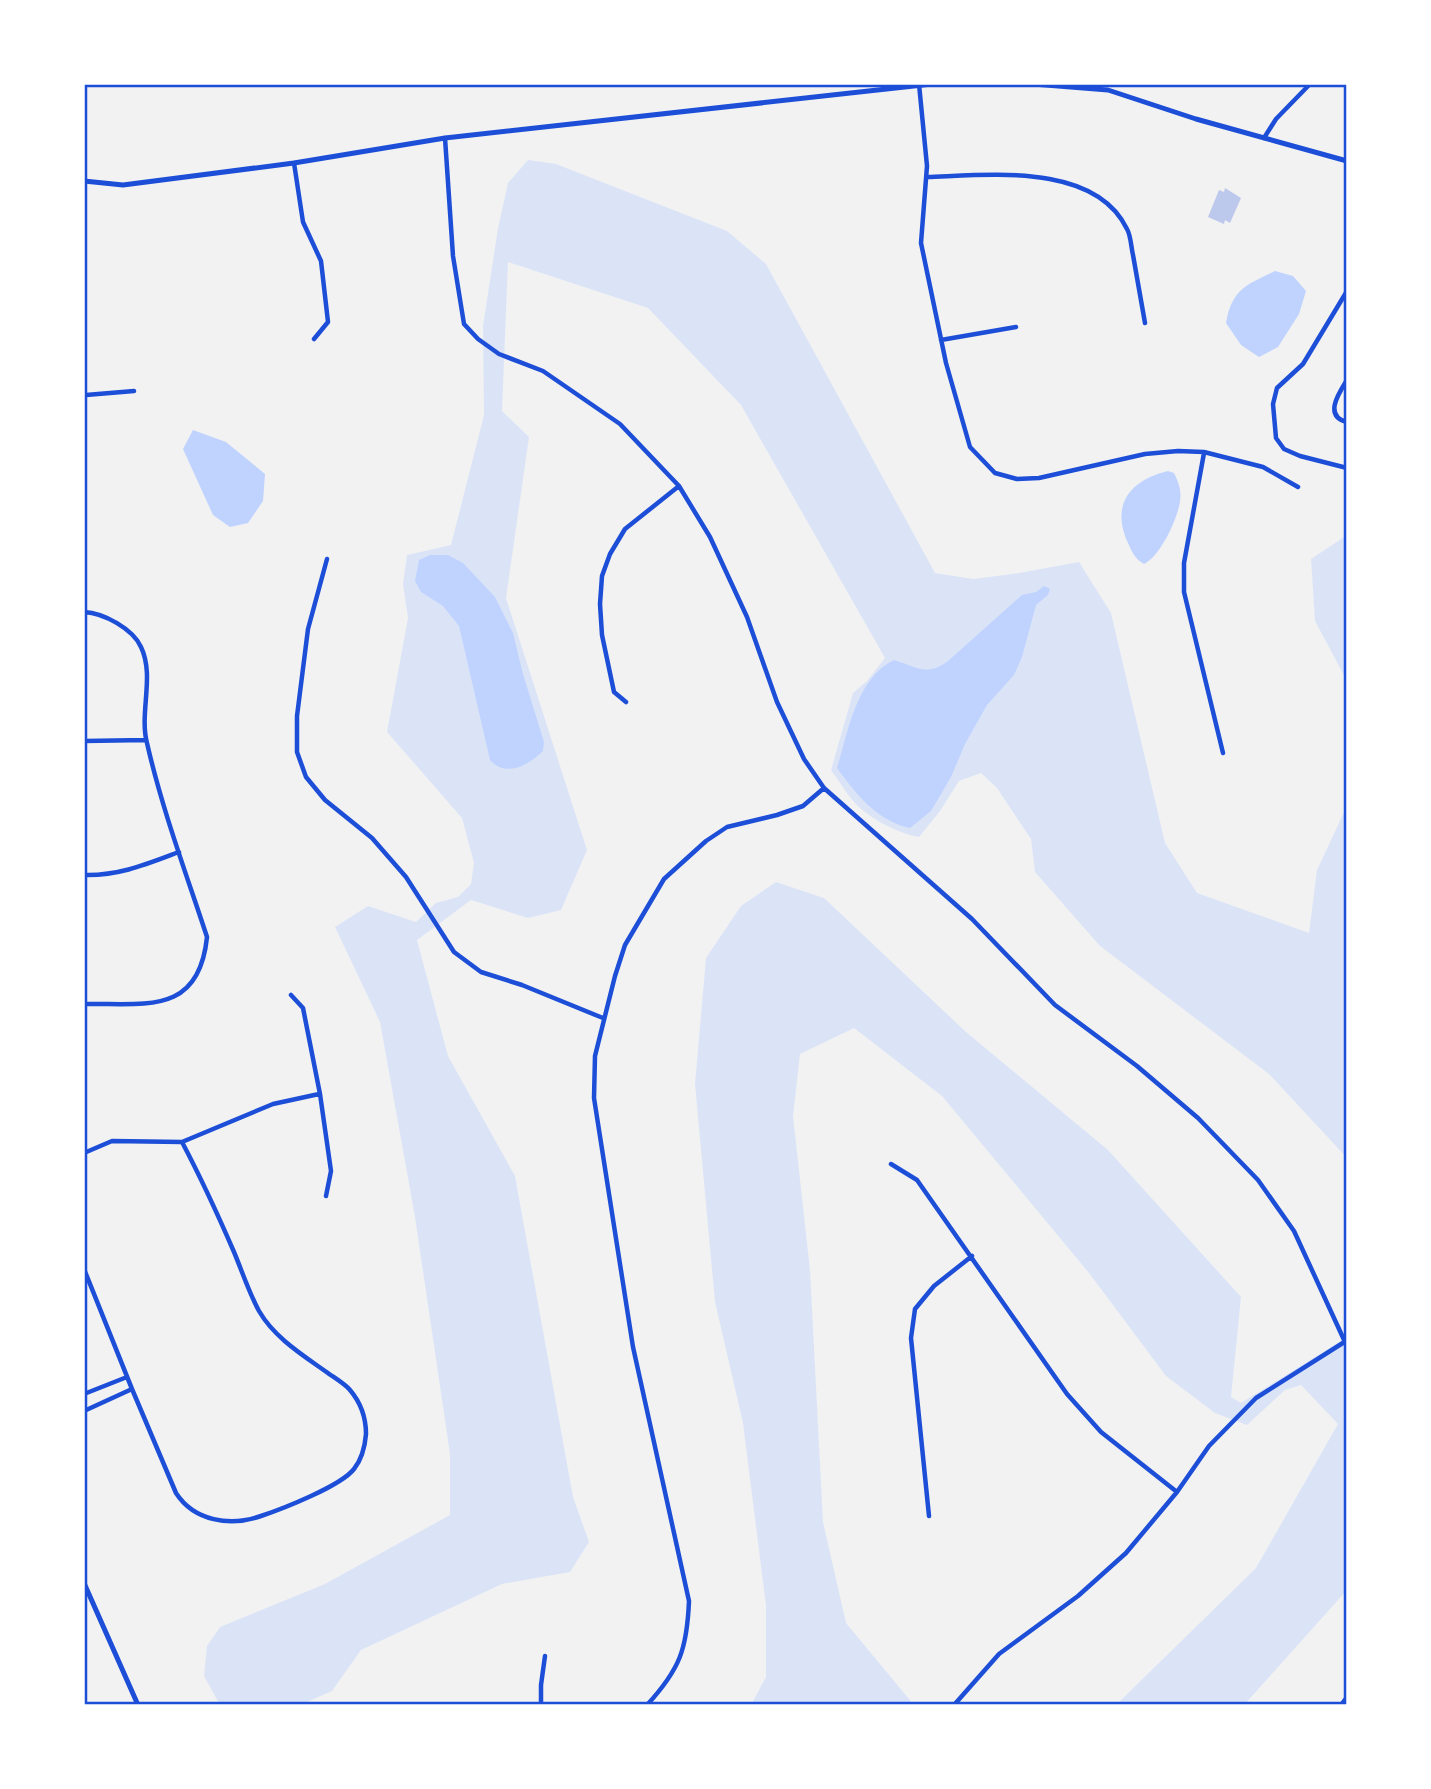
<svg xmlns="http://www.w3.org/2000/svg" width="1431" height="1789" font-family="'Sofia Sans Condensed',sans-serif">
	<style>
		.green { fill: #dbe4f7 }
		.water { fill: #bfd3fe }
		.building { fill: #bdc9ec }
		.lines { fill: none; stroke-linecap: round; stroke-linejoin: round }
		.minor { stroke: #1d4ed8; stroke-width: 4.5 }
		.tertiary { stroke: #1d4ed8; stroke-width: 5 }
		.secondary { stroke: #1d4ed8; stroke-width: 5 }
		.neatline { fill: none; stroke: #1d4ed8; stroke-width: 2.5 }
	</style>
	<rect width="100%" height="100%" fill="#f2f2f2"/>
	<path class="green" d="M528,160L556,164L727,231L766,264L935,573L973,579L1019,573L1079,562L1111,613L1165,843L1197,893L1309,933L1317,870L1347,806V1158L1269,1074L1100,946L1035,872L1031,839L997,788L981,773L959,781L940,811L919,837C900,834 873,820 859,807C848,797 840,782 831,770L853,693L867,681L885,658L741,405L648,308L508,262L502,411L529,437L506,598L587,850L561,910L528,918L471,900L417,940L448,1056L515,1176L573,1497L589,1542L570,1572L502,1584L361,1650L332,1691L300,1705H220L204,1676L207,1646L220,1627L325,1584L450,1515V1454L415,1217L380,1022L335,927L368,906L416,922L436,903L458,897L471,884L474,863L462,818L387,732L408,618L403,584L407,555L451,545L484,415L483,326L498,228L508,183Z
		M1347,535V681L1315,621L1311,559Z
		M776,882L824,898L966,1032L1108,1150L1241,1297L1231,1397L1241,1403L1347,1337V1590L1244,1705H1116L1256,1568L1338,1424L1301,1385L1285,1390L1247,1425L1215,1413L1166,1376L1089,1273L942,1096L854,1028L800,1054L793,1116L810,1270L823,1522L846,1623L914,1705H751L766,1677V1606L743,1423L715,1302L695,1084L706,958L741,906Z"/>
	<path class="water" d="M1275,271L1293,276L1306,291L1299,314L1278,347L1259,357L1241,345L1226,323C1232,289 1246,285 1275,271Z
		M193,430L226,442L265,474L263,501L248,523L230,527L213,515L183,449Z
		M1168,471L1174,473C1178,481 1182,491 1180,501C1178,518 1160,557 1144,564C1135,559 1132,552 1128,543C1110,504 1131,480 1168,471Z
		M430,555H448L463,563L495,597L513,633L523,674L544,742L543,751C529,765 506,778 490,760L459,626L443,606L421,592L415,581L419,560Z
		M1044,586L1050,589L1048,595L1036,605L1022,657L1014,675L987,705L965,744L951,777L931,811L910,828C877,821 856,794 837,768C848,733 856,678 894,660C918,667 926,677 948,661L1022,595L1036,592Z"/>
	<path class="building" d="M1225,188L1241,198L1230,223L1225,220L1224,224L1208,217L1219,190L1224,192Z"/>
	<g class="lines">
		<path class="minor" d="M919,84L927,166L921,243L946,363L970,447L995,473L1017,479L1039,478L1145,454L1178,451L1204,452L1263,467L1298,487
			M445,138L453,256L464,324L478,339L499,354L543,371L620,424L679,486L710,537L747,617L777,702L804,759L824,788L972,919L1055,1005L1137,1066L1198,1118L1258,1180L1294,1231L1345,1342
			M1264,138L1276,119L1310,84
			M294,163L303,222L321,261L328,322L314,339
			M927,177C988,175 1095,162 1127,229C1131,236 1131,247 1133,255C1137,278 1141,301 1145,323
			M1347,291L1303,364L1277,388L1273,404L1276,438L1284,449L1300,456L1347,468
			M941,340L1016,327
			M1347,380C1339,393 1323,416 1347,422
			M86,395L134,391
			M1204,453L1184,563V592L1223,753
			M327,559L308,629L297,716V752L306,777L325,800L372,838L406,877L454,952L481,972L522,985L603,1018
			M84,612C104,613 133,629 141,647C155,676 139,713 147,743C162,809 186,873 207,937C199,1016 145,1003 84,1004
			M626,702L614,692L602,635L600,604L602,576L610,554L625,529L679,486
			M84,741L146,740
			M84,875C119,876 147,864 179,852
			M291,995L303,1008L320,1094L331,1171L326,1196
			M182,1142L273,1104L319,1094
			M84,1153L112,1141L182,1142C201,1178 218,1215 234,1252C242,1271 249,1293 259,1311C274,1337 301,1354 325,1371C333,1377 344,1383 350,1390C361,1403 366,1418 366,1434C365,1446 362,1459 354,1469C341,1486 282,1509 261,1516C230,1527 194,1521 176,1493L132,1389L84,1269
			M891,1164L917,1180L1067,1394L1101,1432L1177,1492
			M84,1394L127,1377
			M84,1411L132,1389
			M929,1516L911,1338L915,1309L934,1286L972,1256
			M541,1705V1685L545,1656
			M647,1705C680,1669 687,1649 689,1601L633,1347L594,1098L595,1056L615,976L625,945L664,879L706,841L727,827L777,815L803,806L824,788
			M954,1705L999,1654L1078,1596L1126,1553L1177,1492L1209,1446L1256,1398L1346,1341
			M1341,1705L1347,1697"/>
		<path class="tertiary" d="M1033,84L1108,90L1196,119L1347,161
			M84,181L123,185L294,163L445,138L932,84"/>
		<path class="secondary" d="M84,1583L138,1705"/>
	</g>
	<rect width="1431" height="1789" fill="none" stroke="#ffffff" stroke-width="172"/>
	<rect x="86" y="86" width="1259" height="1617" class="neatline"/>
</svg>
